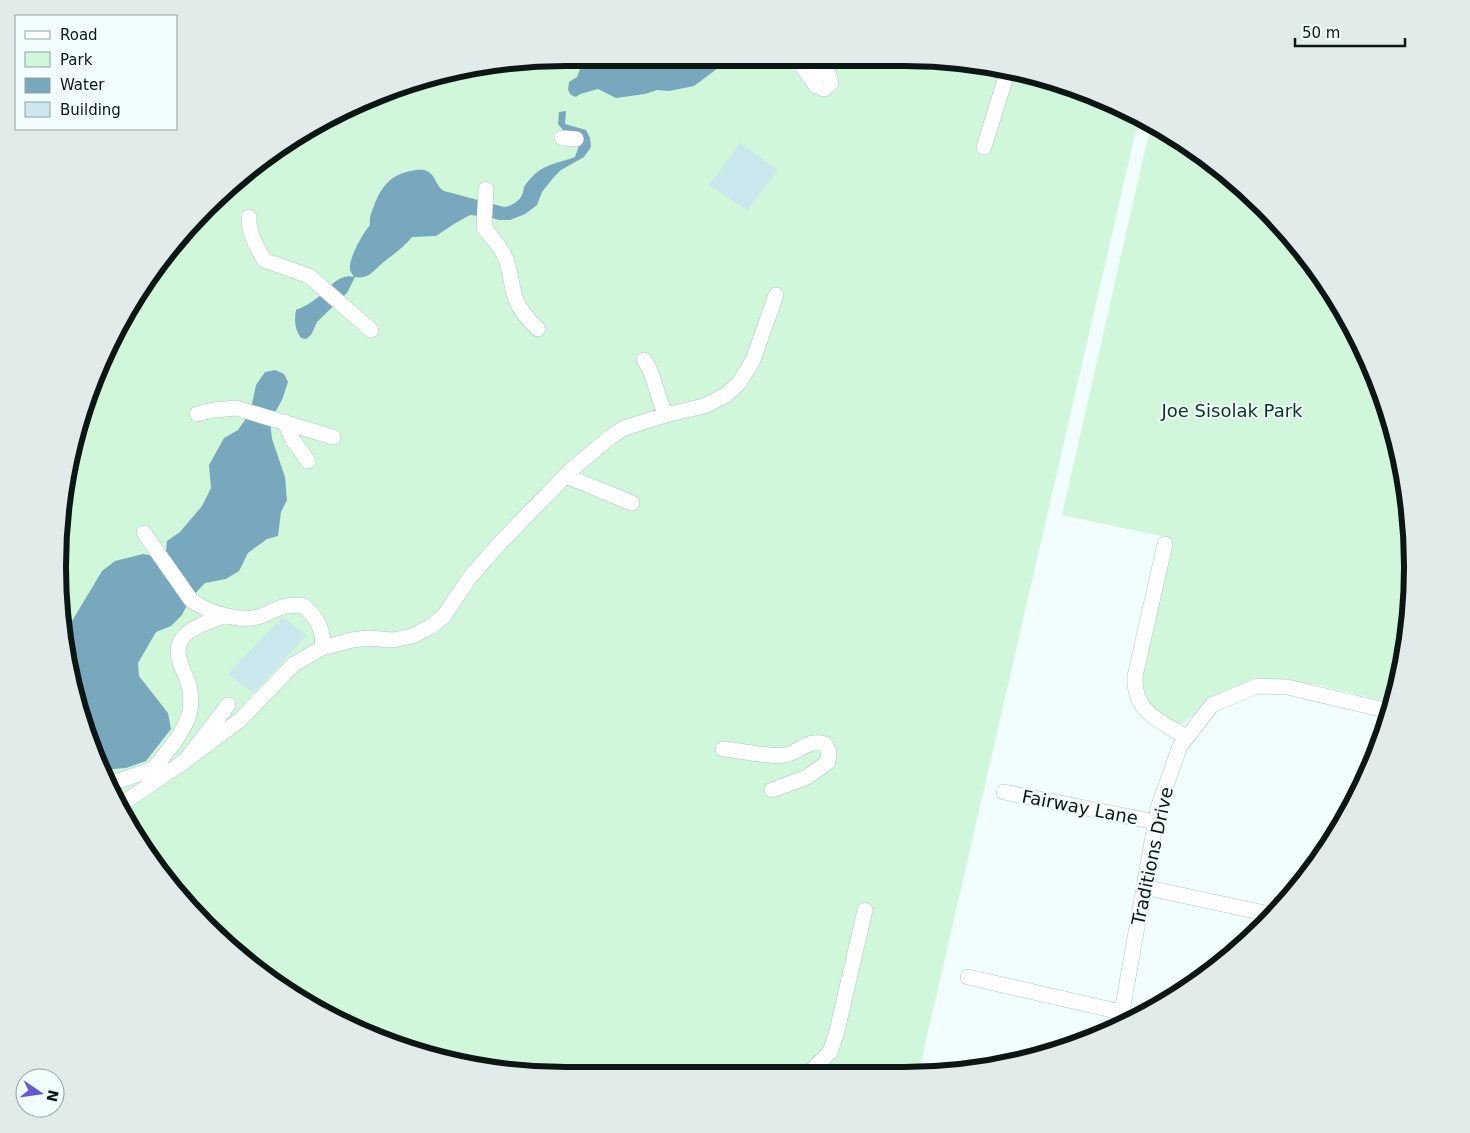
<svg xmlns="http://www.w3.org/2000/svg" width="1470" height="1133" font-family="'DejaVu Sans',sans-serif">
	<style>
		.green { fill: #d0f7d9 }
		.water { fill: #77a8bd }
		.building { fill: #cae8ed }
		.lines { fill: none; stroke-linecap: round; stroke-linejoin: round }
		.minor-casing { stroke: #aac8c5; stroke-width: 16 }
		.minor { stroke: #fff; stroke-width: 15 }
		.labels { text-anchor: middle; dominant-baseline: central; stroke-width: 4; stroke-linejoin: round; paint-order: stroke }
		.park-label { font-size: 18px; fill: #043618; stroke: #f2fefd }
		.street-label { font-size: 18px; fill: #0b1615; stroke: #f2fefd }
		.rim { fill: none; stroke: #0b1615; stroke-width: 6 }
	</style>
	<rect width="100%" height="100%" fill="#f2fefd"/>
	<path class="green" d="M567,58L937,59L1036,75L1129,110L1139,117L919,1071H500L372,1037L284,990L206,926L143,849L96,762L75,699L58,567L75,435L126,312L206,207L312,126L434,75Z
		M1151,124L1213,163L1286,231L1327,284L1374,372L1403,467L1412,567L1403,666L1391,703L1314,684L1251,683L1208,703L1183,724C1166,723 1146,706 1142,689C1141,683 1141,677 1141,672L1171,538L1062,515Z"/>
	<path class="water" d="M592,58H728L718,68L694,86L669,91L657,90L645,94L616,98L598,89L580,94L576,97L571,95L568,90L569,82L577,77L584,59Z
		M566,111L565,124L586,130L590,138L591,147L584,157L561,170L554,177L542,192L537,205L525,214L510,220H499L489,217L470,215L454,224L436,236L412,237C404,247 394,254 385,261C375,268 370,280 355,277L347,293L317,322L311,335L306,339L301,338C295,330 294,321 296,310C304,307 311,303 317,298C328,290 339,272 354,277C353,275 350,271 350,270C348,259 363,233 370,225C369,218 371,213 374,206C381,187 390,175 411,171C416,170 422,169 427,171C436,175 436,187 444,191L504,207C515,205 523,199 524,187C539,164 553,165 575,157L581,140L578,133L563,130L558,124L559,112Z
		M275,370L284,374L288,382L282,400L270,421L272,439L285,477L287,500L281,512L278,536L267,539L248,553L239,571L226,579L205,583L190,599L182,615L171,626L156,632L138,663L139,676L168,713L171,729L146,761L126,768L101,770L96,762L75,699L66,631L102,571L115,561L143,554L154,556L166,551L167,541L180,532L202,506L211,488L209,465L224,438L238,430L245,420L252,404L256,385L265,372Z"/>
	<path class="building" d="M740,143L778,170L747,210L709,185Z
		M283,617L307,635L253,693L228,674Z"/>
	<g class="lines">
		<g class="minor-casing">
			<path id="minor" d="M795,58L809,68L819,70L829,75L831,83L824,89L816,86L798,60
				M562,138L576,139
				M984,147L1008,70
				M486,189L484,228C492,237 500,246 505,257C510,269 511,282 514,294C518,308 527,319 538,329
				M249,217C248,232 257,247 264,260L309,276L371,330
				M644,360L650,370L665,415
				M197,414L213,410L236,408L333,437
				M285,422L292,439L308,461
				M566,476L632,503
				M144,533L191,600C209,613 240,623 261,616C270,613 278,607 287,606C292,605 297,605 302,605C316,616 325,630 322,648
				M1165,544L1135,676C1133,712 1160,721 1186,737
				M723,749C739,750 771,758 785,755C803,751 805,739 825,744L829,752L828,762L807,777L772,790
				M185,761L240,720L294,664L322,648L352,640L367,638L393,640L412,636L430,627L443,617L470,577L501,542L571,470L609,438L624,428L665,415L704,406L726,395L739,383L753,360L776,295
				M108,784C120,780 145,773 155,767C159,763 163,756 167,752C184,730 197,711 188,682C184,670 174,656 180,642C187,627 211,622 225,615
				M1004,792L1156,822
				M120,805L185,761L228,705
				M1144,887L1273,915
				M968,977L1121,1012
				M1120,1023L1158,808L1180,746L1212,705L1257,686L1287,687L1389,711
				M811,1071L830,1052L836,1035L865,910"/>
		</g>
		<use href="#minor" class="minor"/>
	</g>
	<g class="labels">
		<g class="park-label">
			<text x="1232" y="410">Joe Sisolak Park</text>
		</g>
		<g class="street-label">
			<text transform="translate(1080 807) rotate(11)">Fairway Lane</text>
			<text transform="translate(1152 856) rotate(-78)">Traditions Drive</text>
		</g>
	</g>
	<path d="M0 0H1470V1133H0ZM566 66H904A500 500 0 0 1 1404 566V567A500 500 0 0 1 904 1067H566A500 500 0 0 1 66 567V566A500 500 0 0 1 566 66Z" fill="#e0ebea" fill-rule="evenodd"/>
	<path class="rim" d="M566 66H904A500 500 0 0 1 1404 566V567A500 500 0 0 1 904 1067H566A500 500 0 0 1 66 567V566A500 500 0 0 1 566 66Z"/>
	<rect x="15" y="15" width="162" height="115" fill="#f2fefd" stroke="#96a1a0"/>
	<rect x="25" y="31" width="25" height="8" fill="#ffffff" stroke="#96a1a0"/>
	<text x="60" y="40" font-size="15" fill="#0b1615">Road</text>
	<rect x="25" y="52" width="25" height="15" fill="#d0f7d9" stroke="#96a1a0"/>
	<text x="60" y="65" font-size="15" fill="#0b1615">Park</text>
	<rect x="25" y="78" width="25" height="15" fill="#77a8bd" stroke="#96a1a0"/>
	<text x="60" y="90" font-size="15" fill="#0b1615">Water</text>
	<rect x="25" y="102" width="25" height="15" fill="#cae8ed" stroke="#96a1a0"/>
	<text x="60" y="115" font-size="15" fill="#0b1615">Building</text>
	<g transform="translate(40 1093) rotate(103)"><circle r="24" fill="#f2fefd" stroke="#96a1a0"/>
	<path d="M0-4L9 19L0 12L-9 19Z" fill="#6659d2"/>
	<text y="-8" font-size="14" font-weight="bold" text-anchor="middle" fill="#0b1615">N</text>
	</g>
	<path d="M1295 38v8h110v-8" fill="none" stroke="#0b1615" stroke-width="2.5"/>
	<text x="1302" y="38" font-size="15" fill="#0b1615" stroke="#f2fefd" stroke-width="4" paint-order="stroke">50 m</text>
</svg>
